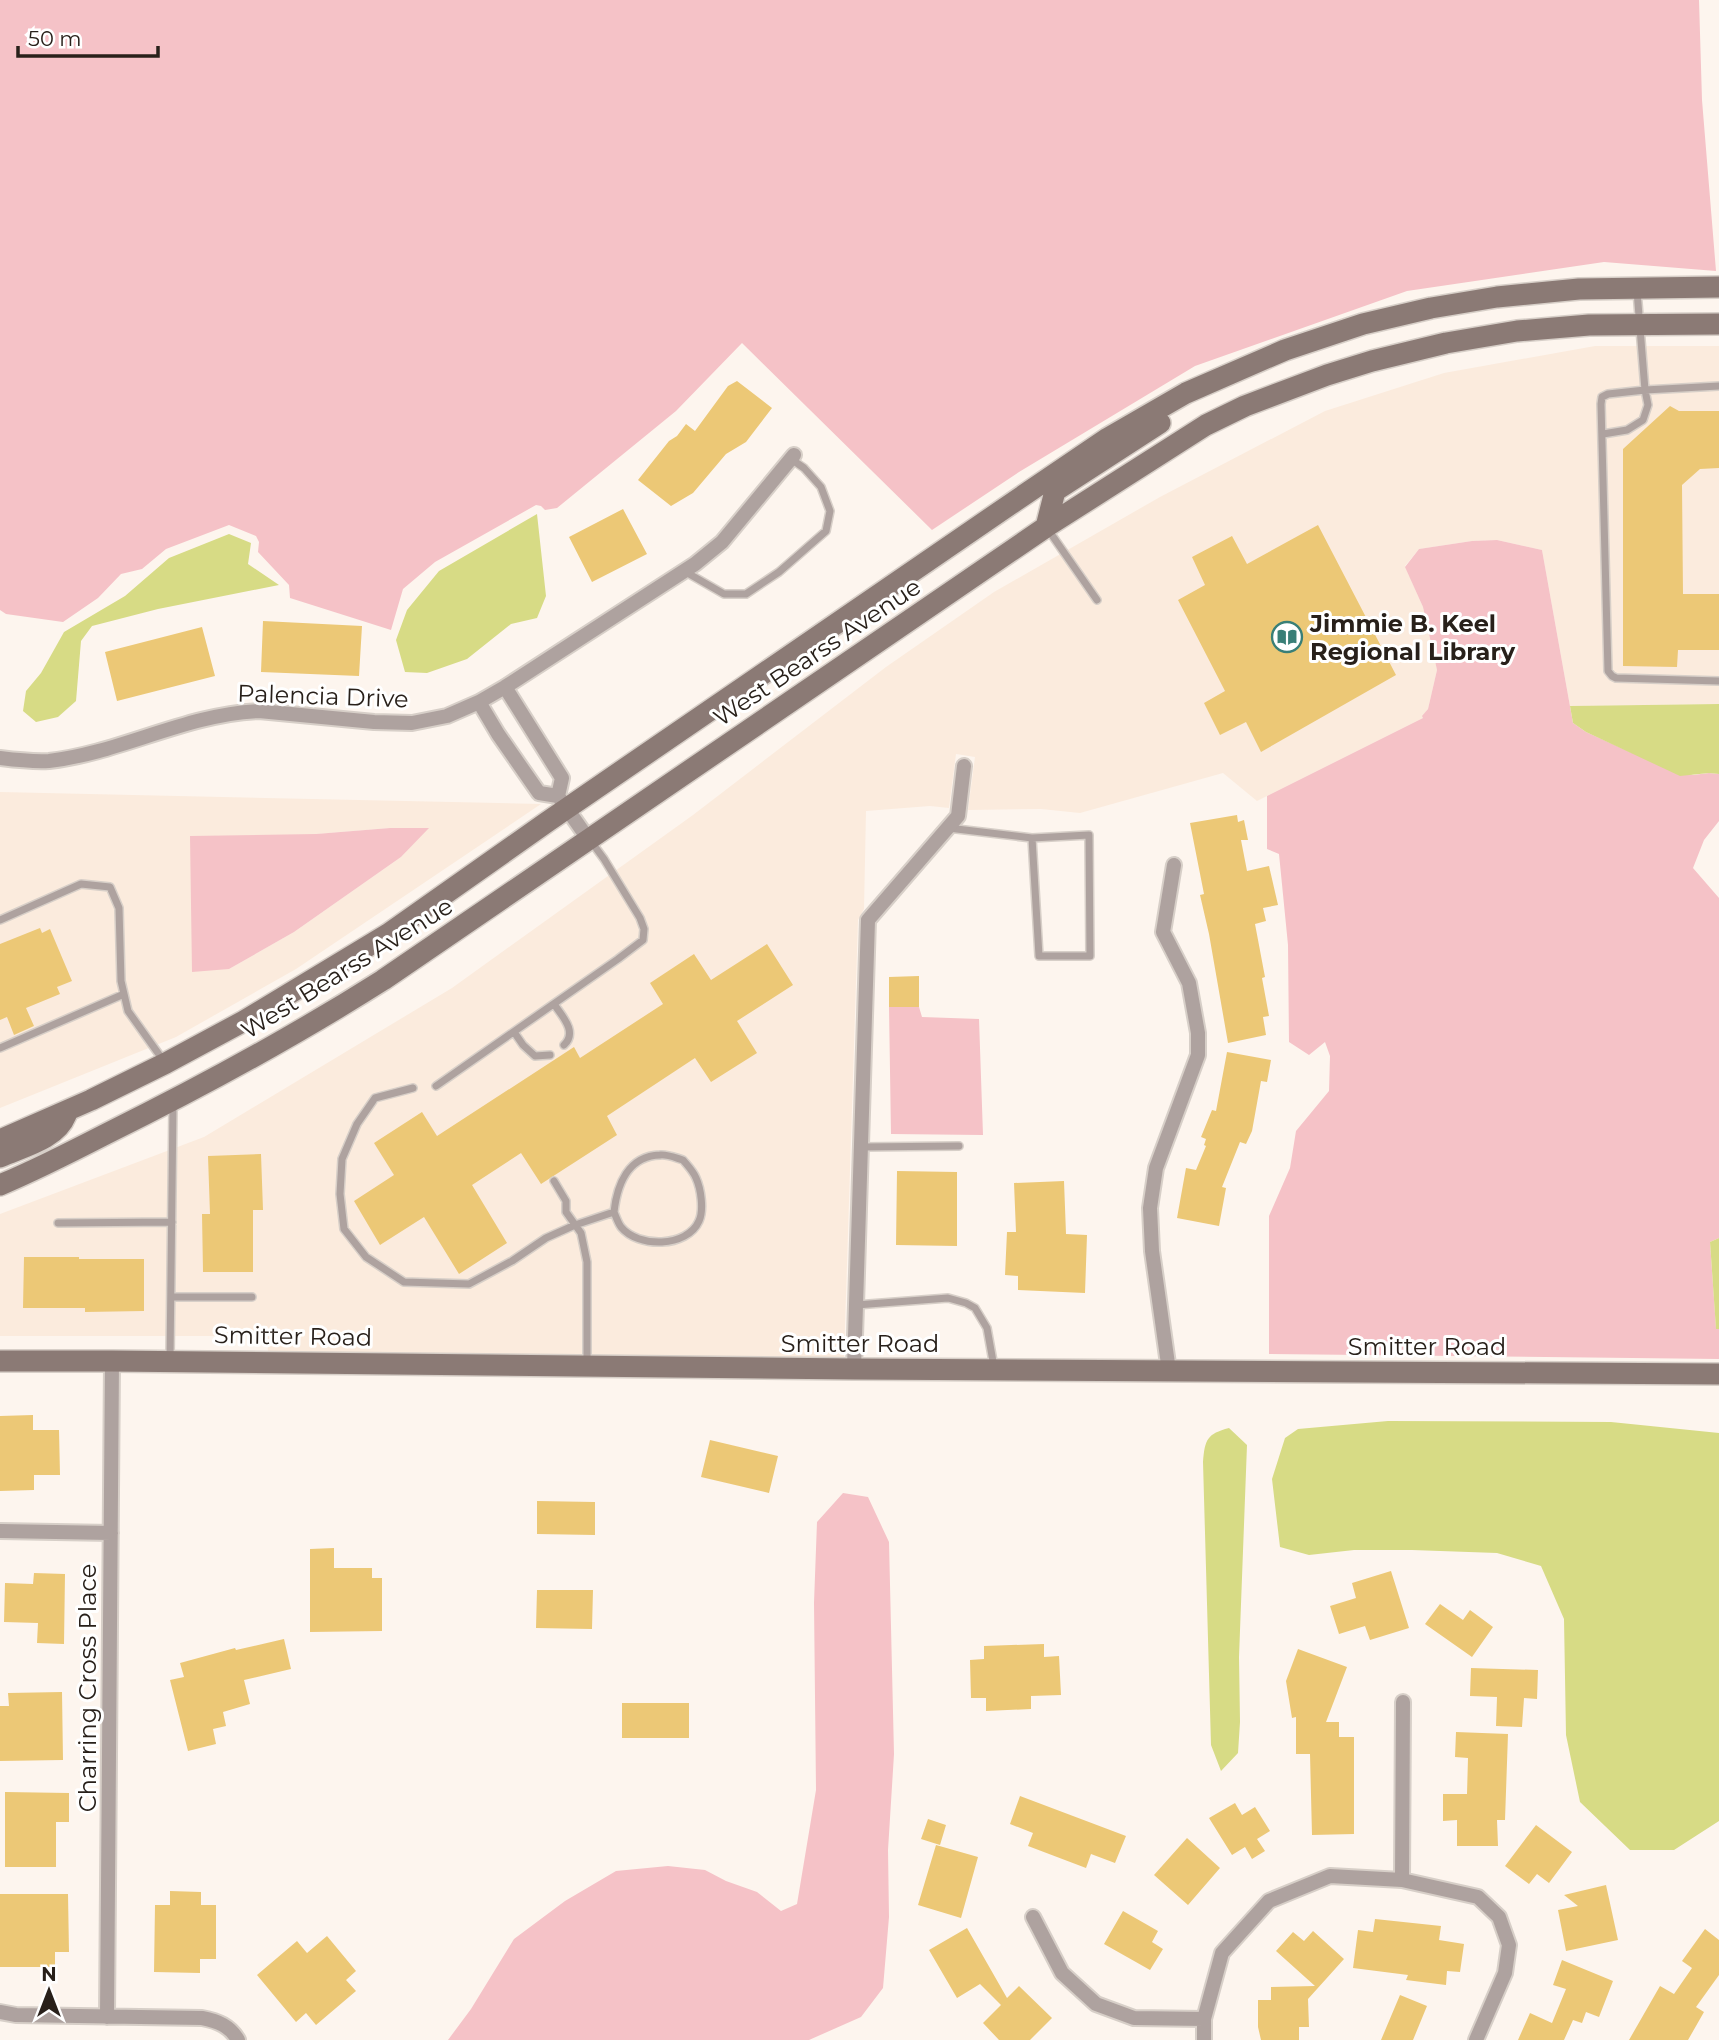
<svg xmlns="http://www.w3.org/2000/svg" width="1719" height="2040" font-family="Montserrat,sans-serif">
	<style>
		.built { fill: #fbebdd; fill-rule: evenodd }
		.green { fill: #f5c2c7 }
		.water { fill: #d7db85 }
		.building { fill: #ecc876 }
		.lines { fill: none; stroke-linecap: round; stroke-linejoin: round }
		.lane-casing { stroke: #d7cfc8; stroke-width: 10 }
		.street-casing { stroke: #d7cfc8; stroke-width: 18 }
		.secondary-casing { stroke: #d7cfc8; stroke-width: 24 }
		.lane { stroke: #aea29f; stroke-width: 7 }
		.street { stroke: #aea29f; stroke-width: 14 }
		.secondary { stroke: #8b7a75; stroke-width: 21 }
		.labels { text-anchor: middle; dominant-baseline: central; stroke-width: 6; stroke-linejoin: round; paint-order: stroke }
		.poi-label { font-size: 24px; font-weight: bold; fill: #28201a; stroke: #fff; text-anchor: start }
		.street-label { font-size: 24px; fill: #28201a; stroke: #fff }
	</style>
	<rect width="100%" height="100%" fill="#fdf5ee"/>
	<path class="built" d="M1595,346H1719V704L1570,706L1542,550L1497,540L1472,541L1419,549L1405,566L1423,607L1437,670L1428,709L1423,716V718L1257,801L1223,773L1080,813L1041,809L968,810L975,757L956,754L949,808L930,806L866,811L864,909L858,920L844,1358L268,1352L267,1336H0V1214L204,1137L452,988L693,815L886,667L994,592L1160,497L1325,411L1444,373Z
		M0,792L541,804L296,969L176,1037L0,1108ZM390,828H428L401,857L294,932L229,969L316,834Z"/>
	<path class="green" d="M0,0H1699L1702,100L1716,271L1604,262L1407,291L1195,366L1019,472L932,530L742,343L676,411L557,508L545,510L541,506L536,505L435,562L403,589L391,630L290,598L289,585L258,552L259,542L256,536L229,525L166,549L142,569L121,574L98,598L63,622L6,614L0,610Z
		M1497,540L1542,550L1573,723L1586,732L1630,752L1693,775L1709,773L1719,774V821L1704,840L1693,868L1719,898V1238L1710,1242L1716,1328L1719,1329V1359L1269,1354V1216L1290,1168L1296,1131L1329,1091L1330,1056L1325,1042L1309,1055L1289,1042L1288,945L1279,854L1267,849V796L1423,718L1422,716L1428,709L1437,670L1423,607L1405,567L1419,549L1472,541Z
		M390,828H429L401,857L294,932L229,969L192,972L190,836L316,834Z
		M889,1007H919L922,1017L979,1019L983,1135L891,1134Z
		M843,1493L868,1497L889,1542L894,1754L888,1850L889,1917L883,1988L861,2017L809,2040H448L471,2009L514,1939L565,1901L616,1871L668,1866L705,1870L726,1881L757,1892L781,1911L797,1904L816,1790L814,1603L817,1522Z"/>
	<path class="water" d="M537,514L546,596L537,618L511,624L467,659L427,673L405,672L396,640L407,610L439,571Z
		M229,534L251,543L248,564L279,585L158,609L92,626L81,641L76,701L58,717L36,722L23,711L26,691L41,673L64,632L125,596L169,558Z
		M1719,704V774L1709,773L1680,776L1586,732L1573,723L1570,706Z
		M1719,1238V1329H1716L1710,1242Z
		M1388,1421L1611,1422L1719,1433V1821L1674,1850H1630L1580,1802L1566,1735L1564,1619L1541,1566L1497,1553L1412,1550H1354L1309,1555L1280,1547L1272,1479L1285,1438L1298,1429Z
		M1229,1428L1247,1445L1239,1657L1240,1722L1238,1753L1221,1771L1211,1745L1203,1462C1205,1439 1207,1434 1229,1428Z"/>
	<path class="building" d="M737,381L772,408L746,442L726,454L693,493L671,506L638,480L669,441L677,436L686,424L695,431L728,386Z
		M1670,406L1679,411H1719V468L1700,469L1682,485L1683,594H1719V650H1678L1677,667L1623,666V449Z
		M623,509L647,554L592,582L569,537Z
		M1318,525L1396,675L1261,752L1246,722L1220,735L1204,703L1225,691L1178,600L1205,585L1192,557L1232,536L1247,564Z
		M263,621L362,626L359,676L261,672Z
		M202,627L215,676L117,701L105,652Z
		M1237,815L1238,822L1244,820L1248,840H1241L1247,871L1269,866L1278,905L1263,908L1266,921L1255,924L1265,977L1262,978L1269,1016L1263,1017L1266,1035L1228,1043L1209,934L1200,895L1204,894L1190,823Z
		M40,928L42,933L50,929L72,981L57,987L60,994L26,1008L34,1026L14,1035L7,1017L0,1020V944Z
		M767,944L793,985L737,1021L757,1053L711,1082L695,1058L607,1116L617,1135L541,1184L521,1153L472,1185L507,1243L459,1274L424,1217L380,1245L354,1201L394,1175L374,1143L422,1112L437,1136L574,1047L580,1058L663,1004L650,983L694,954L711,980Z
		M919,976V1007H889V977Z
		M1227,1052L1271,1060L1267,1082L1261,1081L1252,1131L1246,1144L1240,1142L1222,1187L1226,1188L1219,1226L1177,1218L1186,1168L1196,1170L1206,1146L1204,1145L1206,1139L1201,1137L1212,1110L1216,1111Z
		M261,1154L263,1210H253V1272H203L202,1214H210L208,1156Z
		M897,1171L957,1172V1246L896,1245Z
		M1064,1181L1066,1234L1087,1235L1085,1293L1018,1290V1276L1005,1275L1007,1232H1016L1014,1183Z
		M24,1257H79V1259H144V1311L85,1312V1308H23Z
		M33,1415V1430H59L60,1475H34V1490L0,1491V1416Z
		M710,1440L778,1456L769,1493L701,1477Z
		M537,1501L595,1502V1535L537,1534Z
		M334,1548V1568H372V1578H382V1631L310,1632V1549Z
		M1391,1571L1409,1628L1370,1640L1365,1626L1339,1634L1330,1606L1356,1598L1352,1583Z
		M34,1573L65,1574L64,1644L37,1643L38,1623L4,1622L5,1583L33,1584Z
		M537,1590H593L592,1629L536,1628Z
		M1440,1604L1463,1620L1470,1610L1493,1627L1472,1657L1425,1624Z
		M284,1639L291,1669L244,1680L250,1704L223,1712L226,1726L213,1729L216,1744L188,1751L170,1680L184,1677L180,1663L235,1648L236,1650Z
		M1044,1644V1657L1059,1656L1061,1695L1031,1696V1709L986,1711V1698H971L970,1660L984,1659V1646Z
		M1298,1649L1347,1667L1326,1722H1339V1737H1354V1834L1312,1835L1310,1754H1296V1717L1292,1718L1286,1681Z
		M1471,1668L1538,1670L1537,1699L1524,1698L1522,1727L1496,1726L1497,1697L1470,1696Z
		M62,1692L63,1760L0,1761V1706H9L8,1693Z
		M622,1703H689V1738H622Z
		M1456,1732L1508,1734L1505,1820H1497L1498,1846H1457V1820L1443,1821V1794H1467L1468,1758L1455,1757Z
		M5,1792L69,1793V1822H56V1867H5Z
		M1020,1796L1126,1836L1115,1863L1091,1854L1086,1868L1028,1846L1033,1833L1010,1824Z
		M1235,1803L1242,1815L1255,1807L1270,1831L1257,1839L1265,1851L1252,1859L1245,1847L1232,1855L1209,1818Z
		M928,1819L946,1825L940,1845L921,1839Z
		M1536,1825L1572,1852L1549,1883L1537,1874L1529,1884L1505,1866Z
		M1187,1838L1220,1868L1188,1905L1154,1875Z
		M936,1845L978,1857L961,1918L918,1905Z
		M1606,1885L1618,1940L1566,1951L1558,1910L1578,1906L1564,1895Z
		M170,1891L201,1892V1905H216V1959H200V1973L154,1972L155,1905H170Z
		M0,1894H68L69,1952H55V1967H0Z
		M1123,1911L1158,1931L1152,1942L1163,1949L1150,1970L1104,1944Z
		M1375,1919L1441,1926L1439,1940L1464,1944L1460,1972L1447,1971L1446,1985L1406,1980L1408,1975L1353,1968L1358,1930L1373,1932Z
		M967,1928L1007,1998L1019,1986L1052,2018L1030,2040H999L983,2023L1001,2005L980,1984L957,1998L929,1950Z
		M1705,1929L1719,1940V1975L1696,2007L1704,2012L1688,2040H1629L1660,1986L1674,1994L1692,1968L1682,1961Z
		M1313,1931L1344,1959L1308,1999L1309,2027H1299V2040H1261L1258,2027V2000H1271V1987L1315,1986L1276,1951L1293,1932L1304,1941Z
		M327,1936L356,1971L346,1980L356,1991L316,2025L306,2013L296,2022L257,1975L297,1941L307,1953Z
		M1562,1960L1613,1981L1599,2017L1586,2012L1582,2023L1573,2020L1564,2040H1518L1530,2013L1552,2023L1566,1989L1553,1985Z
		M1400,1995L1427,2006L1413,2040H1381Z"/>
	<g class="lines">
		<g class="lane-casing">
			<path id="lane" d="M1637,291L1645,390L1608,394L1602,397L1601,404L1608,671L1612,676L1616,678L1719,681
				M1603,434L1627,430L1643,420L1648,405L1645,390L1719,386
				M1047,528L1097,600
				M684,571L724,594H746L779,572L826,531L830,511L821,487L804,468L791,459
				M948,828L1032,838L1039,956H1090L1089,835L1032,838
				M0,920L81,884L110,887L119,908L121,981L128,1011L163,1060
				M554,1004C562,1016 578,1032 564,1045
				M514,1032L523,1045L535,1056L550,1055
				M0,1048L124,994
				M436,1086L618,959L643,940L644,929L640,918L604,859L590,840
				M413,1088L375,1098L357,1124L342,1159L340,1194L344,1229L366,1257L404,1282L469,1284L512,1261L546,1238L575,1225L614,1212C616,1217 618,1223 621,1227C638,1248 687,1248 699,1221C704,1210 701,1189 696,1178C693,1171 687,1165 683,1160C676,1158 667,1154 660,1155C628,1156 617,1185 614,1212
				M861,1147L959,1146
				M554,1181L566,1201V1212L581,1233L587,1262V1362
				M58,1223L172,1222
				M171,1297H252
				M856,1305L948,1298L966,1303L975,1308L987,1328L994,1367
				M170,1359L173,1105"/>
		</g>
		<g class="street-casing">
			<path id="street" d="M505,687L562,778L558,796
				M479,702L498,734L539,793L558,796L589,840
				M0,758C16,760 33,762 49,761C120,753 186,714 259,711L374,722L412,723L447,716L479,702L505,687L695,564L722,542L794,455
				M854,1369L868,920L958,816L964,766
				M1169,1371L1152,1251L1150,1208L1156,1168L1198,1055V1033L1189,983L1163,932L1174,865
				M0,1531L111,1533
				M1402,1880L1403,1702
				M1033,1917L1062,1973L1096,2004L1134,2018L1204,2019
				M0,2012L16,2015L202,2018C218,2021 230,2026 238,2040
				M107,2017L112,1361
				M1204,2040V2019L1222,1953L1269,1901L1330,1876L1402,1880L1478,1897L1499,1917L1509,1945L1505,1973L1476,2040"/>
		</g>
		<g class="secondary-casing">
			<path id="secondary" d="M1046,527L1055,491L1160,423
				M0,1140L91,1100L166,1063L244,1021L388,934L547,822L1024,495L1108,438L1186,393L1285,350L1363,324L1431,308L1497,297L1579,289L1719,287
				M0,1157C22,1147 56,1140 66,1115
				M0,1185C36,1170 71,1152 106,1134C201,1087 293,1037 383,980L1046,527L1206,425L1245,406L1327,375L1372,361L1446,343L1517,331L1589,325L1719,324
				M0,1361H112L854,1369L1719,1374"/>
		</g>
		<use href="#lane" class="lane"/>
		<use href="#street" class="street"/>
		<use href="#secondary" class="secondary"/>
	</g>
	<defs>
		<g id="library-ring" transform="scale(1.575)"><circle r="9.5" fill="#fff" stroke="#397f77" stroke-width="1.5"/><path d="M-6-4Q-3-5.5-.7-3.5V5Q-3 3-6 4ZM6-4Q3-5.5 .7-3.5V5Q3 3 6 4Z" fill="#397f77"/></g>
	</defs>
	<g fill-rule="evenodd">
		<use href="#library-ring" x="1287" y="637"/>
	</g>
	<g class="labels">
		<g class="poi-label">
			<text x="1310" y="623">Jimmie B. Keel<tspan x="1310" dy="28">Regional Library</tspan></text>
		</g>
		<g class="street-label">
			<text transform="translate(817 652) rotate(-34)">West Bearss Avenue</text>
			<text transform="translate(323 696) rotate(2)">Palencia Drive</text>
			<text transform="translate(347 968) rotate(-32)">West Bearss Avenue</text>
			<text transform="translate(293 1336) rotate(1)">Smitter Road</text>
			<text x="860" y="1343">Smitter Road</text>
			<text x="1427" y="1346">Smitter Road</text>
			<text transform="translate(87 1688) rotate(-90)">Charring Cross Place</text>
		</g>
	</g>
	<g transform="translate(49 1991)" stroke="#ffffff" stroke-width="5" paint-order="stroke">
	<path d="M0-5L12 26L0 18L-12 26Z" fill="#28201a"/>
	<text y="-10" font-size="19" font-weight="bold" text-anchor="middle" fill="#28201a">N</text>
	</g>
	<path d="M18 46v10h140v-10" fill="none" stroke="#28201a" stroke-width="3.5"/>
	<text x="28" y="46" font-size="21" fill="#28201a" stroke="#ffffff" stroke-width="5" paint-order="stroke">50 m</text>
</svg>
